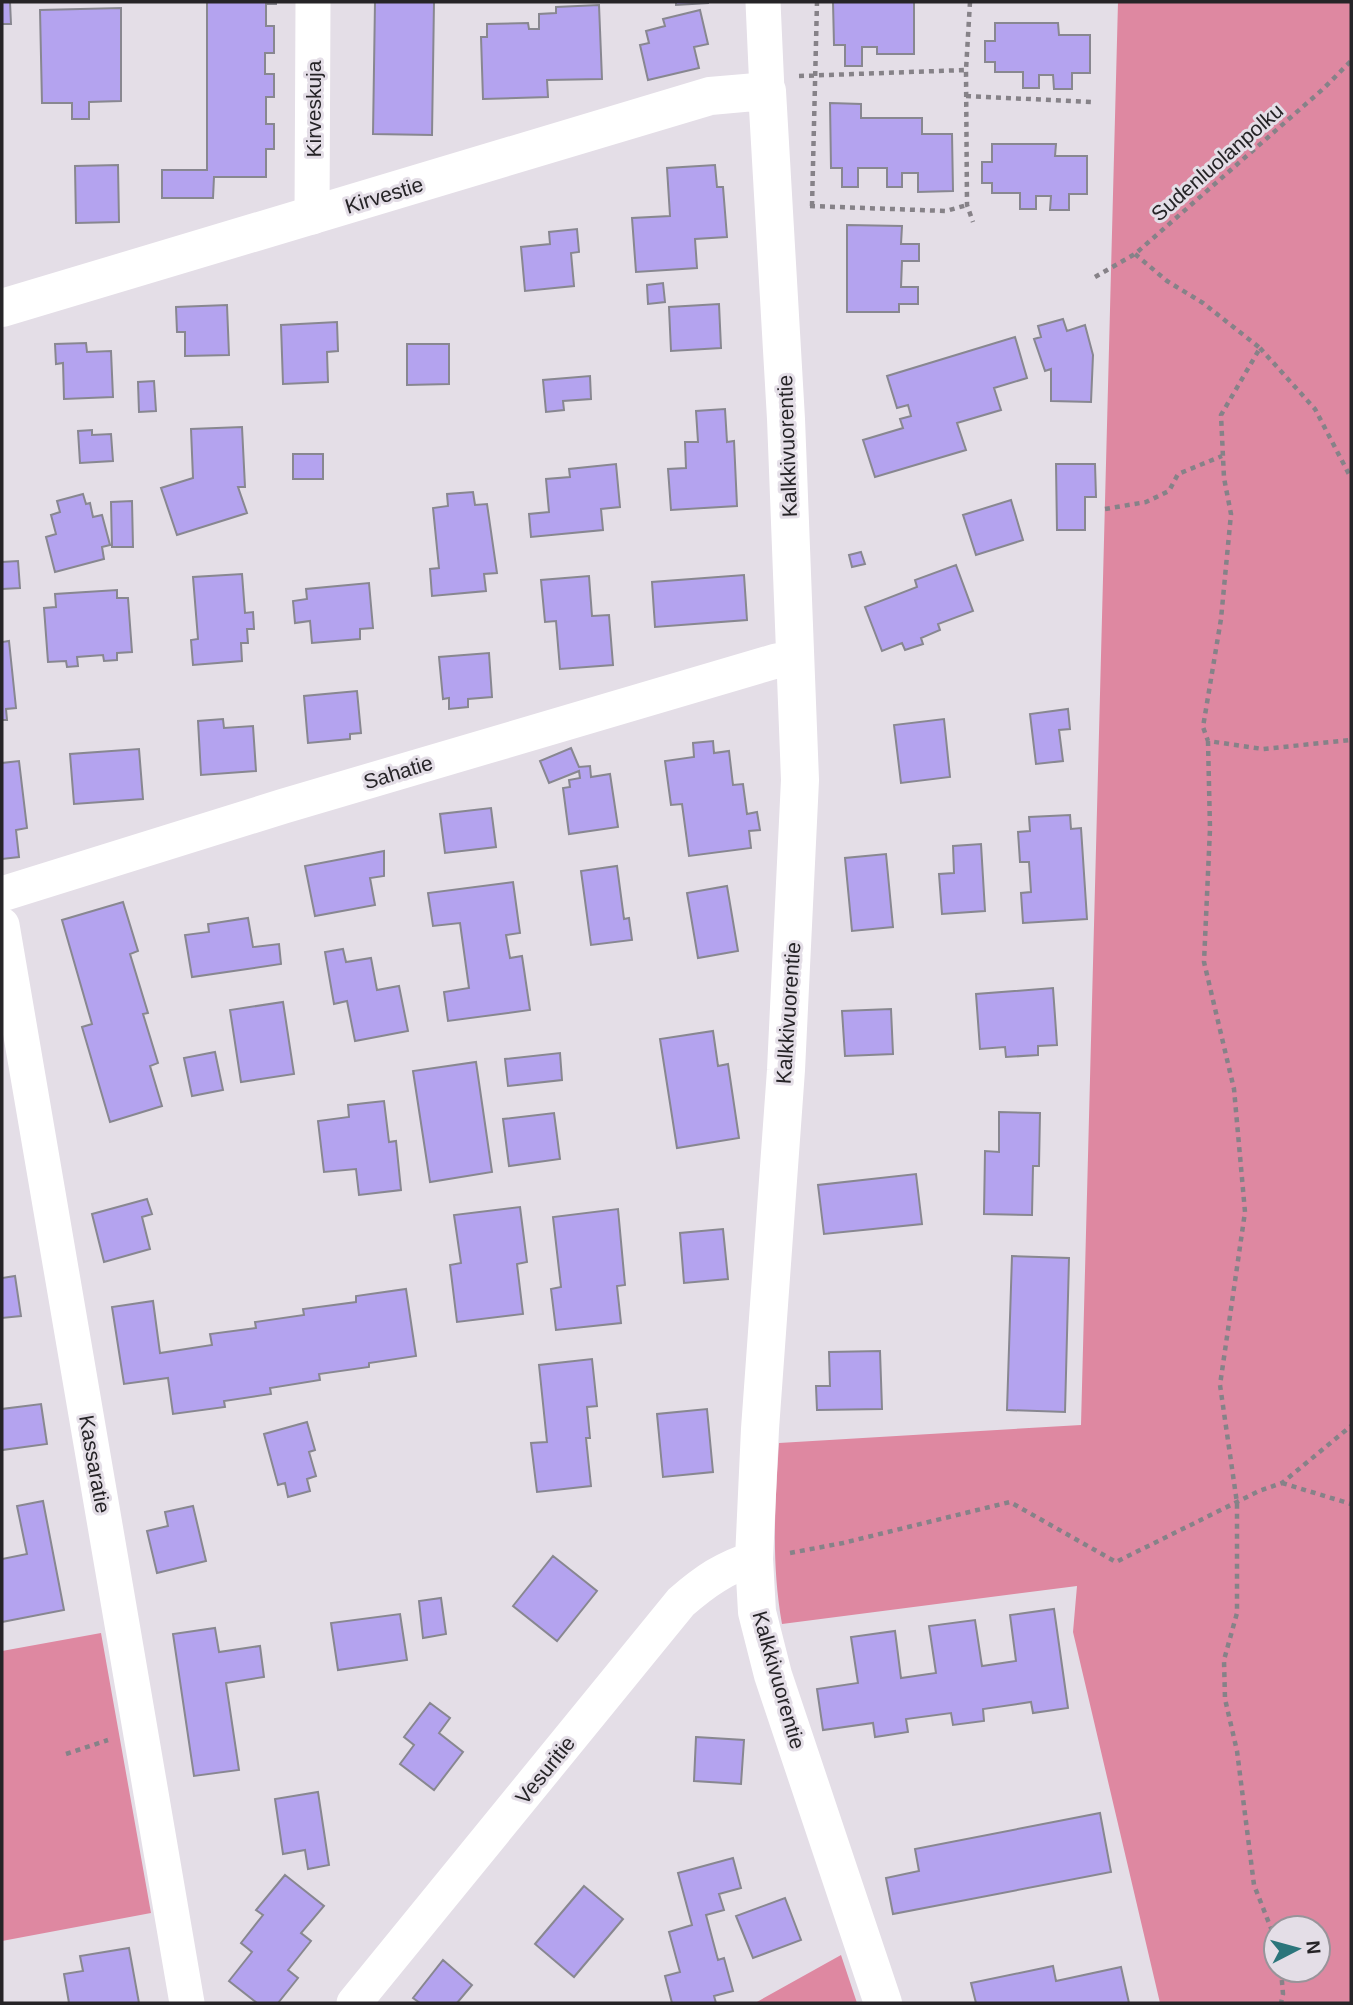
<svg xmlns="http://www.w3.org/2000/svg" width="1353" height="2005" font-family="Helvetica,sans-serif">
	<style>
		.forest { fill: #de88a1; fill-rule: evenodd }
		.building { fill: #b4a3ef; stroke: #888790; stroke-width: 2 }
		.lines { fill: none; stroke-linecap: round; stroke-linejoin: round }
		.path { stroke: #868288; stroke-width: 4.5; stroke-dasharray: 5 5; stroke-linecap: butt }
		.minor { stroke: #fff; stroke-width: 35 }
		.tertiary { stroke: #fff; stroke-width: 38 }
		.labels { text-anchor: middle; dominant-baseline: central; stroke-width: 6; stroke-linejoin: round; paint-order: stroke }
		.street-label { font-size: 21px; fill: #262427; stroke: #e4dee7 }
	</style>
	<rect width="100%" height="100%" fill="#e4dee7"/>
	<path class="forest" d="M1118,2H1351V2003H1160L1073,1632L1077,1586L782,1624C771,1561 775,1506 779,1443L1081,1425ZM1276,1928H1318V1970H1276Z
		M101,1633L151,1913L2,1941V1651Z
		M841,1955L857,2003H755Z"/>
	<path class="building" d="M2,2H10L11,24H2Z
		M207,2H276V4H266V26H274V53H265V74H274V97H266V124H274V149H266V177H214L213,198H162V170H207Z
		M375,2H434L432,135L373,134Z
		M676,2H708V3L676,5Z
		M833,2H914V54H877V47H862V66H845V45H834Z
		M599,5L602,79L547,80L548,97L483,99L481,37H487V24L528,23L529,29H539V14L556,13V7Z
		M121,8V101L89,102V119H72V103H42L40,10Z
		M700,10L708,44L694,47L699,68L648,80L640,45L649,43L646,31L665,26L663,19Z
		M995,23H1058L1059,35H1090V73H1072V89H1054L1053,75H1039V88H1023V72H995V62H985V41H995Z
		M830,103L861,104V118H922V134H952L953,191L918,192V173H902V187H887V168H858V187H842V168H831Z
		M992,144H1056L1055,156H1087V194H1069V210H1050L1051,196H1036V209H1020V193H992V183H982V162H992Z
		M118,165L119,222L76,223L75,166Z
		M715,165L717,187H723L727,237L695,239L697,268L636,272L632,218L670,216L667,168Z
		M847,225L902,226L901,244H919V261H902L901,287H918V304H899V312H847Z
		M577,229L579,252L571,253L574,286L525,291L521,247L550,244L549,232Z
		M663,283L665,302L648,304L647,285Z
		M719,304L721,348L671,351L669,307Z
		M227,305L229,355L185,356V332H177L176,307Z
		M1063,319L1067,331L1085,325L1093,355L1091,402L1051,401V369L1045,371L1034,339L1041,337L1038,326Z
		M337,322L338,351L327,352L328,382L283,384L281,325Z
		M1015,337L1027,378L994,388L1001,410L957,423L966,450L875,477L863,440L903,428L900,419L911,416L908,405L897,408L887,376Z
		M86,343L87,352L111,351L113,397L64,399L63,363L56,364L55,344Z
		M407,344H449V384L407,385Z
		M590,376L591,399L563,401L564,410L546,412L543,380Z
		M154,381L156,411L139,412L138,382Z
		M725,409L727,442L734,441L737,506L671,510L668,469L686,468L685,442H698L696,411Z
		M242,427L245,487H238L247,513L177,535L161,488L193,478L191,429Z
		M92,430V435L111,434L113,461L80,463L78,431Z
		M293,454H323V479H293Z
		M616,464L620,507L601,509L603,530L531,537L529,514L549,512L546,479L570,477L569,469Z
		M1056,464H1095L1096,497H1085V530H1057Z
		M473,492L475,505L487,504L497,573L484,574L486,591L432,596L430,569L439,568L433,508L448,506L447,494Z
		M83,494L86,504L90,503L93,517L102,515L110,545L102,547L104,559L55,572L46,537L56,534L51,515L60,512L57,501Z
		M1011,500L1023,540L976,555L963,515Z
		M132,501L133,547H112L111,502Z
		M861,552L865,564L852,567L849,555Z
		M18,561L20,588L2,589V562Z
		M956,565L973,611L938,624L940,630L921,638L923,644L905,650L902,643L882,651L865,607L917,587L915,580Z
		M242,574L245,613L253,612L254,629H247L248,643H241L242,661L193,665L191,640L198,639L193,577Z
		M744,575L747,620L655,627L652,582Z
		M589,576L592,616L609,615L613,665L560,669L556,621L545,622L541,580Z
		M369,583L373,628L360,629V639L312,643L310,621L295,623L293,601L307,599L306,589Z
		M117,590V598H128L132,652L117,653V660L104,661L103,655L77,657L78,666L67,667L66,661L48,662L44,608L56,607L55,594Z
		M9,641L16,708L6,709L7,720H2V642Z
		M489,653L492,697L468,699V707L449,709V698L443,699L439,657Z
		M357,691L361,733L350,734V739L308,743L304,696Z
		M1068,709L1070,729L1059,730L1063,761L1036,764L1030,714Z
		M223,719L224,728L253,726L256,771L201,775L198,721Z
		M944,719L950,777L901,783L894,725Z
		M713,741L714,753L729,751L733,785L743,784L747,814L757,812L760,830L749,831L751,848L689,856L682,804L671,805L665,761L694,757L693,743Z
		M571,748L579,767L590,766L591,777L610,774L618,827L569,834L563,788L570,787L569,780L580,778L579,771L549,783L540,761Z
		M139,749L143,799L74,804L70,754Z
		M19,761L27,828L16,830L19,857L2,859V763Z
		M491,808L496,847L445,853L440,814Z
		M1070,815L1071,829L1081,828L1087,919L1023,923L1021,893L1031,892L1029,862H1020L1018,832L1030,831L1029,817Z
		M981,844L985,911L942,914L939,874L954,873L953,846Z
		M384,851V876L370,878L375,905L315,916L305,866Z
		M886,854L893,927L852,931L845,858Z
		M617,866L624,919L629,918L632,940L591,945L581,871Z
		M513,882L520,933L506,935L510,958L522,956L530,1010L448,1021L444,992L469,988L460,923L433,926L428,893Z
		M727,886L738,951L698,958L687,893Z
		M123,902L138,951L130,954L148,1013L143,1014L158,1063L150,1066L162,1106L110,1122L82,1027L92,1024L62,920Z
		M248,918L253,947L279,944L281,964L192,977L185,935L209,932L208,924Z
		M343,949L346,962L371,958L377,990L399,986L408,1031L355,1041L347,1001L334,1004L325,952Z
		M1053,988L1057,1045L1038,1046V1055L1006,1057L1005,1047L980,1049L976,994Z
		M283,1002L294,1074L241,1082L230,1010Z
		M891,1009L893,1054L845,1056L842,1011Z
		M713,1031L718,1066L728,1064L739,1138L677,1148L660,1039Z
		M215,1052L223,1090L192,1096L184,1058Z
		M560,1053L562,1080L508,1086L505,1059Z
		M476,1062L492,1172L430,1182L413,1071Z
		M384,1101L389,1142L396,1141L401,1190L359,1195L356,1169L324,1172L318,1121L349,1117L348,1105Z
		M999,1112L1040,1113L1039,1166H1033L1032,1215L984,1214L985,1151L999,1152Z
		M554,1113L560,1159L509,1166L503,1119Z
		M916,1174L922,1224L824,1234L818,1185Z
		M147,1199L152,1214L142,1217L150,1249L104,1262L92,1214Z
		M520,1207L527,1262L517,1264L523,1314L457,1322L450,1265L461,1263L454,1215Z
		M618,1209L625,1285L617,1286L621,1323L556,1330L551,1289L561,1287L553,1217Z
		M723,1229L728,1279L684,1283L680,1233Z
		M1012,1256L1069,1258L1065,1412L1007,1410Z
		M15,1276L21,1316L2,1318V1278Z
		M406,1289L416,1356L369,1363V1367L319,1374L320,1380L270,1388L271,1394L224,1401L225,1407L173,1414L168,1378L124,1384L112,1307L153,1301L160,1353L212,1345L210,1334L256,1328L255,1322L304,1315L303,1309L356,1302V1296Z
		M880,1351L882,1409L817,1410L816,1386H830L829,1352Z
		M592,1359L597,1406L587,1407L590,1438H586L591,1486L537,1492L531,1443L547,1442L539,1365Z
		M41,1404L47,1444L2,1450V1409Z
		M707,1409L713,1472L663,1477L657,1414Z
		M307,1422L315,1450L309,1452L316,1476L307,1479L310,1491L288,1497L285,1483L278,1485L264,1434Z
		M43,1501L64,1610L2,1622V1559L27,1554L17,1506Z
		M193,1506L206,1561L157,1573L147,1531L168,1526L165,1512Z
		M553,1556L597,1591L557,1641L513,1606Z
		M441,1598L446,1634L423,1638L419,1601Z
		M1054,1609L1068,1708L1033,1713L1031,1702L983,1709L984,1721L953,1725L951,1713L906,1719L908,1732L875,1737L873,1723L823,1730L817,1689L858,1683L851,1637L895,1631L901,1678L936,1673L929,1626L975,1620L982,1666L1016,1661L1010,1615Z
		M400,1614L407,1660L338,1670L331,1623Z
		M215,1628L219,1652L260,1646L264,1677L226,1683L239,1770L194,1776L173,1634Z
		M430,1703L450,1718L439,1733L463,1752L434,1790L400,1764L414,1745L404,1737Z
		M696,1737L744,1740L741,1784L694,1781Z
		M318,1792L329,1865L308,1869L305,1850L283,1854L275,1799Z
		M1100,1813L1111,1872L893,1914L886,1878L919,1871L915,1849Z
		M733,1858L741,1888L719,1894L724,1910L706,1915L718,1960L724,1958L733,1991L714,1996L716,2003H672L665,1976L680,1972L669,1932L692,1925L678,1873Z
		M285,1875L324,1906L301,1933L311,1941L288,1970L298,1978L278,2003H257L229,1981L252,1952L241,1943L263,1915L256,1910Z
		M584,1886L623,1919L574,1977L535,1944Z
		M785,1898L801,1940L753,1958L736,1916Z
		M129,1948L139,2003H69L64,1974L83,1971L80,1956Z
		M443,1960L472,1985L457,2003H420L413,1998Z
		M1053,1966L1056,1981L1121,1967L1129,2003H976L971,1983Z"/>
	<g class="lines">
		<path class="path" d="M970,2L966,70L967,205L973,222
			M799,76L966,70
			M966,96L1091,102
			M810,206L946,211L967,205
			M812,206L817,2
			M1135,254L1167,281L1203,303L1260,348L1221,415L1224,478L1231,514L1221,619L1203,727L1208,741L1263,749L1351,740
			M1095,277L1135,254L1323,89L1351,61
			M1260,348L1315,409L1351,478
			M1105,509L1146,502L1169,491L1178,474L1222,456
			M1208,741L1210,829L1204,962L1234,1089L1245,1212L1220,1385L1237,1503V1613L1224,1660L1225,1699L1237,1751L1254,1885L1276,1941
			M1282,1483L1351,1504
			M790,1553L843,1543L1010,1502L1116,1562L1259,1491L1282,1483L1351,1426
			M66,1754L108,1740
			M1281,1970L1283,1994L1281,2003"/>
		<path class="minor" d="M763,2L767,91
			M312,217L313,2
			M2,894L284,806L776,661L796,658
			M2,925L187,2003
			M354,2003L681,1602C704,1582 725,1567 754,1559"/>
		<path class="tertiary" d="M2,308L710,96L767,91L786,419L800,780L786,1070L760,1429L754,1559L757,1612L773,1675L883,2003"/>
	</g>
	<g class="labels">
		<g class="street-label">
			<text transform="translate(313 109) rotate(-90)">Kirveskuja</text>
			<text transform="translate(1217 162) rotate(-41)">Sudenluolanpolku</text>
			<text transform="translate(384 195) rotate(-17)">Kirvestie</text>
			<text transform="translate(787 446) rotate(-92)">Kalkkivuorentie</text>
			<text transform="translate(398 772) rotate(-17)">Sahatie</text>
			<text transform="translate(788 1013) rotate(-86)">Kalkkivuorentie</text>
			<text transform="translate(95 1464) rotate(80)">Kassaratie</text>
			<text transform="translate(779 1680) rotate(74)">Kalkkivuorentie</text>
			<text transform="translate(545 1770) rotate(-51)">Vesuritie</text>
		</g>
	</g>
	<rect width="1353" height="2005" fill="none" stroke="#262427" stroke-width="7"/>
	<g transform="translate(1297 1949) rotate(84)"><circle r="33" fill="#e4dee7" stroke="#98949a" stroke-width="2"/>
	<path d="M0-5L12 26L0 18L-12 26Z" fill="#2b757b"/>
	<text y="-10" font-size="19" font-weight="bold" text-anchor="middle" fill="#262427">N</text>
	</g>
</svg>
